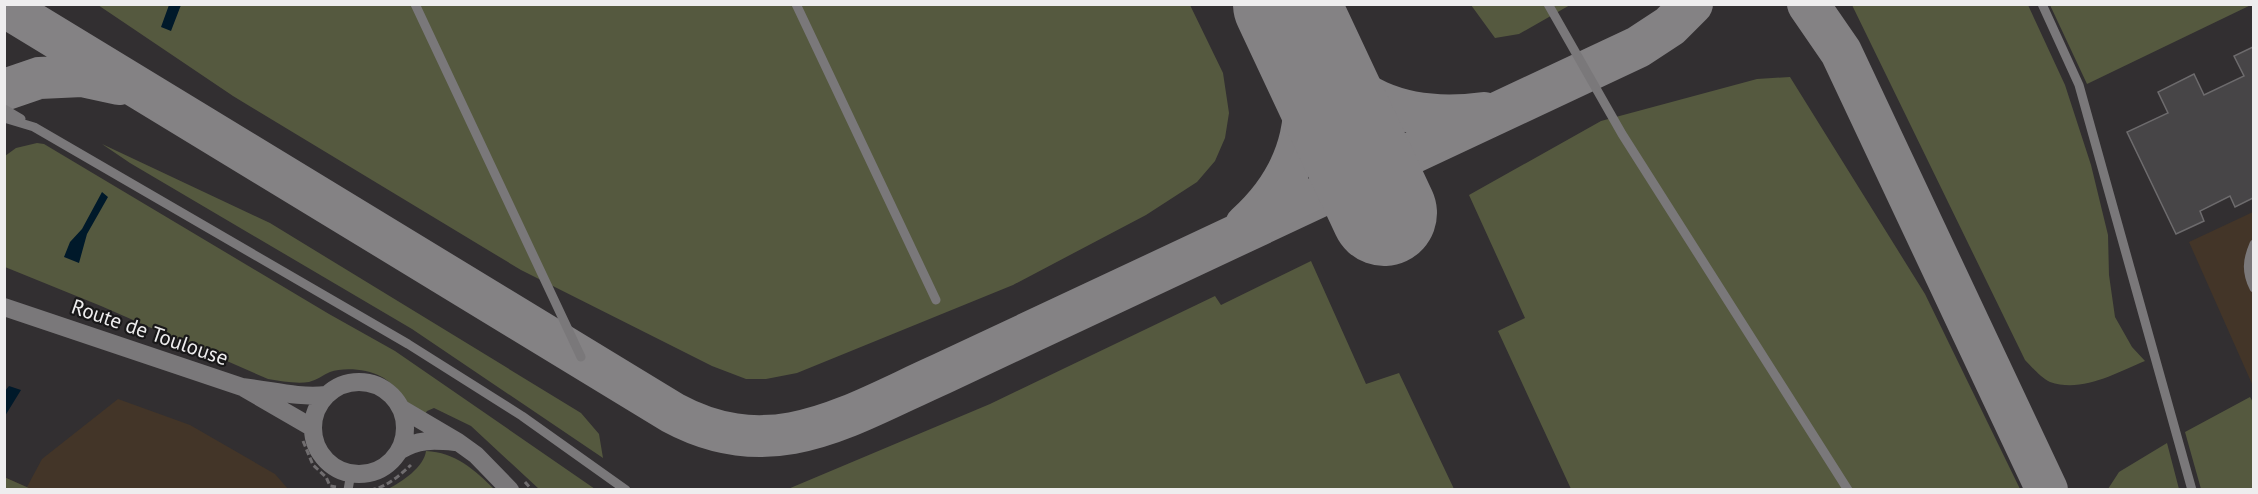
<svg xmlns="http://www.w3.org/2000/svg" width="2258" height="494" font-family="'PT Sans',sans-serif">
	<style>
		.industrial { fill: #433528 }
		.green { fill: #55593f }
		.water { fill: #00192a }
		.lines { fill: none; stroke-linecap: round; stroke-linejoin: round }
		.taxiway { stroke: #848284; stroke-width: 42 }
		.runway { stroke: #848284; stroke-width: 106 }
		.building { fill: #474547; stroke: #6d6b6d; stroke-width: 1.5 }
		.path { stroke: #706d6f; stroke-width: 3; stroke-dasharray: 6 3; stroke-linecap: butt }
		.lane { stroke: #7a787a; stroke-width: 9 }
		.secondary { stroke: #7a787a; stroke-width: 18 }
		.labels { text-anchor: middle; dominant-baseline: central; stroke-width: 4.5; stroke-linejoin: round; paint-order: stroke }
		.street-label { font-size: 21px; fill: #eeedee; stroke: #191819 }
	</style>
	<rect width="100%" height="100%" fill="#322f31"/>
	<path class="industrial" d="M2253,212V386L2189,242Z
		M118,399L190,425L275,474L288,489L5,490L4,477L27,487L42,459Z"/>
	<path class="green" d="M2253,4L2087,84L2050,5V4Z
		M98,5H1190L1223,73L1229,113L1225,138L1215,161L1197,182L1146,215L1013,285L797,373L766,379H746L712,366L521,270L233,96Z
		M1471,5H1570L1519,34L1495,38Z
		M1852,5H2028L2065,85L2091,165L2108,235L2109,275L2115,317L2132,347L2145,361C2116,373 2082,393 2050,382C2041,378 2032,367 2025,360Z
		M1790,77L1925,294L2020,489H1571L1498,331L1525,318L1469,195L1601,121L1757,79Z
		M37,143L44,144L329,314L395,351L595,489H539L471,426L434,408L427,411L423,417C406,406 399,385 380,376C368,369 343,367 330,372C323,375 317,380 309,382C296,384 281,381 268,379L101,306L5,267V156L16,148Z
		M102,144L270,223L581,413L599,434L603,458L412,329L130,163Z
		M1311,261L1366,384L1399,373L1454,489H788L990,404L1215,296L1221,305Z
		M2250,397L2254,404L2253,489H2201L2185,432Z
		M2167,443L2179,489H2108L2119,472Z
		M426,451C455,452 475,470 494,489H388C402,482 424,467 426,451Z
		M4,477L31,489H5Z"/>
	<path class="water" d="M169,5H181L171,31L161,27Z
		M102,192L108,197L87,234L79,263L64,257L70,242L82,229Z
		M9,386L21,390L5,416V391Z"/>
	<g class="lines">
		<path class="taxiway" d="M1808,4L1841,52L2047,490
			M4,6L673,413C773,467 849,415 941,374L1638,47L1670,26L1692,4
			M1299,32C1348,99 1401,124 1484,113
			M4,90L39,78L82,76L119,84
			M1246,225C1308,169 1312,109 1299,32"/>
		<path class="runway" d="M1286,4L1384,213"/>
	</g>
	<path class="building" d="M2253,47V198L2235,207L2230,196L2200,211L2204,221L2176,234L2127,132L2168,113L2158,92L2194,74L2204,95L2244,76L2234,56Z"/>
	<g class="lines">
		<path class="path" d="M303,441L313,465L326,477L330,486L336,487
			M525,482L532,490
			M370,490C386,488 400,475 411,465"/>
		<path class="lane" d="M415,4L581,357
			M796,4L936,300
			M1548,4L1622,134L1848,490
			M2042,4L2079,85L2192,490
			M4,109L21,119
			M4,118L34,127L408,344L522,416L626,490
			M2254,244C2247,260 2246,272 2254,288
			M348,490L351,473"/>
		<path class="secondary" d="M4,307L242,387C271,390 297,398 326,395
			M313 428a46 46 0 1 1 92 0a46 46 0 1 1-92 0Z
			M244,388L313,428
			M402,409L458,442L476,455L510,490
			M399,451C418,439 433,440 455,442"/>
	</g>
	<g class="labels">
		<g class="street-label">
			<text transform="translate(150 332) rotate(19)">Route de Toulouse</text>
		</g>
	</g>
	<rect width="2258" height="494" fill="none" stroke="#eeedee" stroke-width="12"/>
</svg>
